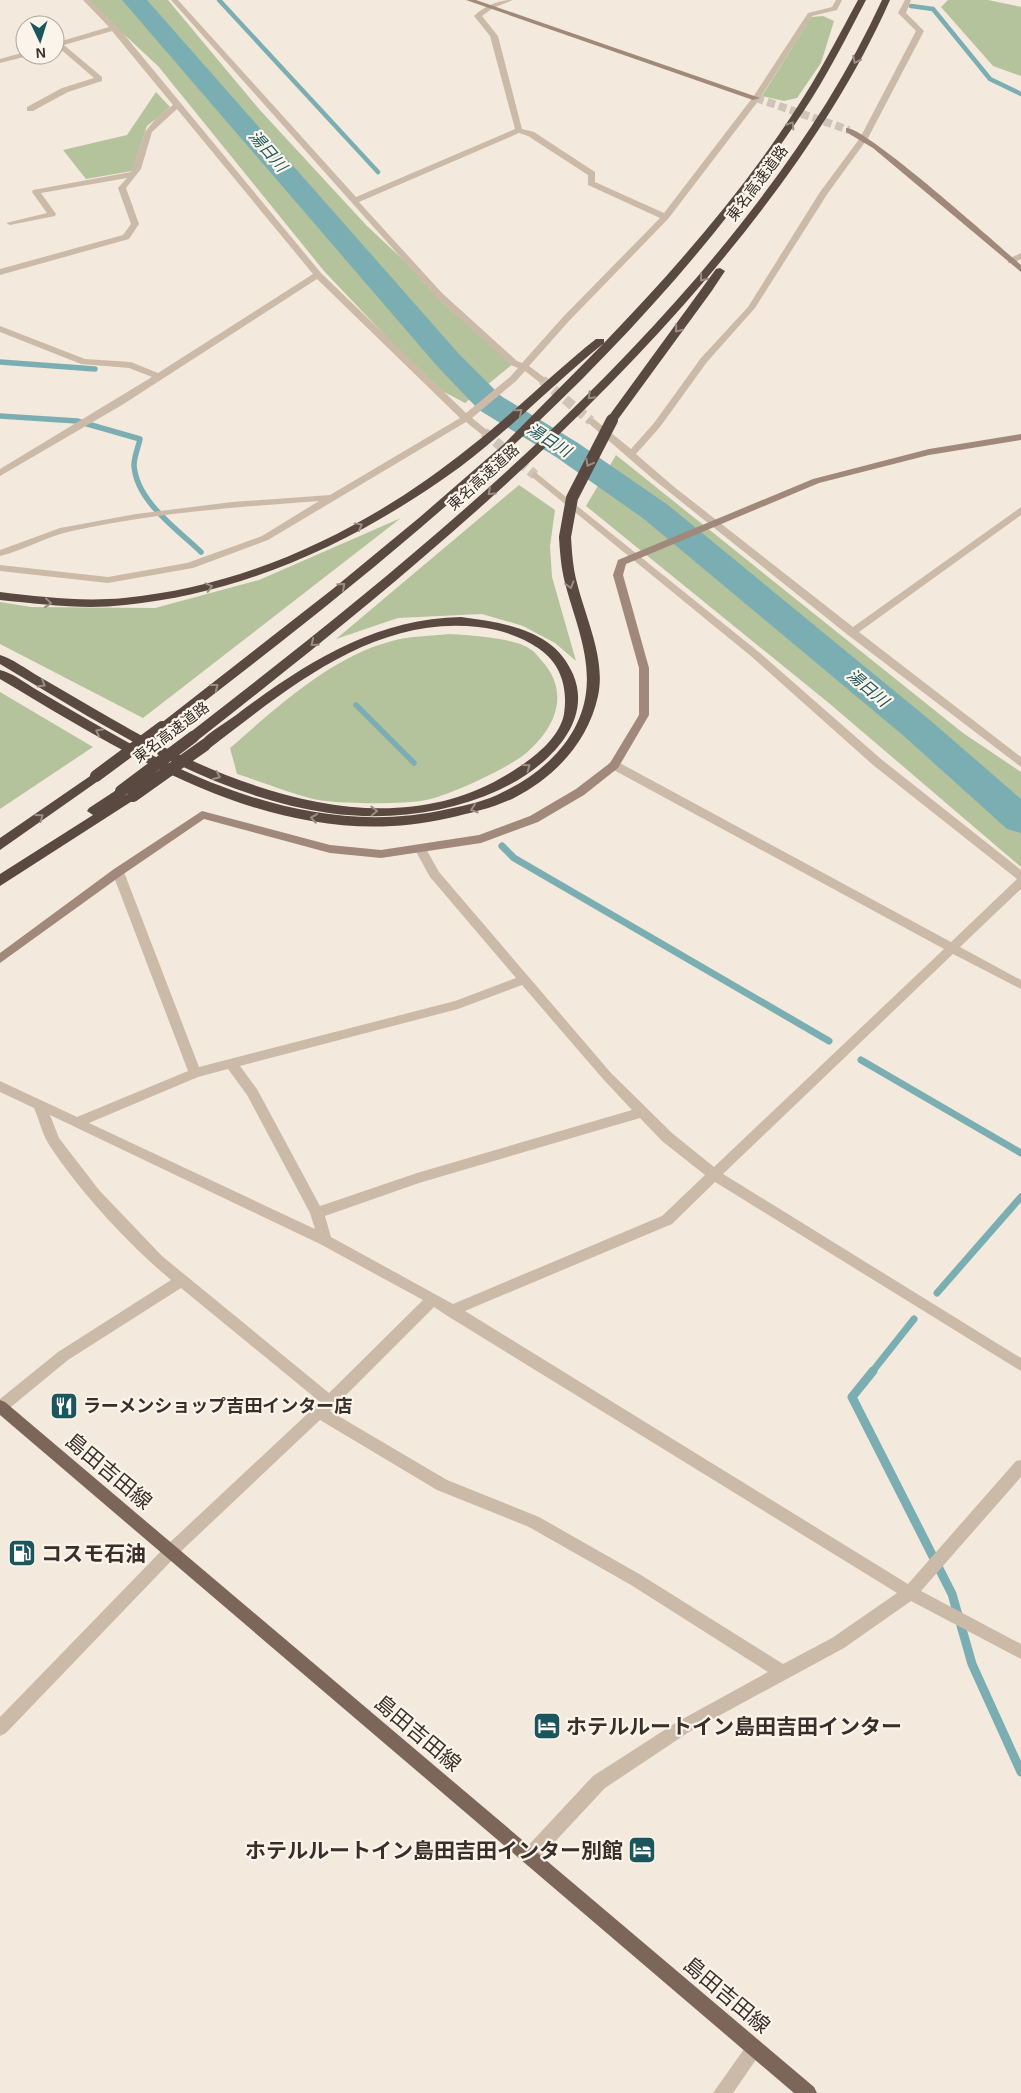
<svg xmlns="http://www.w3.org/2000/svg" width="1021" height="2093" font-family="Arial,'Noto Sans JP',sans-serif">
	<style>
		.green { fill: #b5c39c }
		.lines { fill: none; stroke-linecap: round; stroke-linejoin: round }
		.stream-far3 { stroke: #7baeb2; stroke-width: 4.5 }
		.stream-far2 { stroke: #7baeb2; stroke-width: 5.5 }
		.stream-far1 { stroke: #7baeb2; stroke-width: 7 }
		.stream { stroke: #7baeb2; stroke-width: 9 }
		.river { fill: #7baeb2; fill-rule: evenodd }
		.street-tunnel { stroke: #cec4b9; stroke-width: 10; stroke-dasharray: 10 5; stroke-linecap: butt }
		.secondary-tunnel { stroke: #cec4b9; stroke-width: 8; stroke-dasharray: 8 4; stroke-linecap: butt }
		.street { fill: #ccbaa9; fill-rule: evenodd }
		.secondary { fill: #a0897a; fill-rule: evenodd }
		.primary { fill: #7c6659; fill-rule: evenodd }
		.highway { fill: #5a4940; fill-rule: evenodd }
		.highway-bridge { stroke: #5a4940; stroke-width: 12 }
		.oneway { stroke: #9a8d84 }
		.labels { text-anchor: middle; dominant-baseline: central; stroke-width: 4.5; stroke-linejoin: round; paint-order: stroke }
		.far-street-label { font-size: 15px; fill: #392e29; stroke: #fbf4ea }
		.far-water-label { font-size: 16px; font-style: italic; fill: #1c565d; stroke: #fbf4ea }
		.poi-label { font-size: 18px; font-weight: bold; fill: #392e29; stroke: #fbf4ea; text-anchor: start }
		.near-street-label { font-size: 21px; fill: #392e29; stroke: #fbf4ea }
		.near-poi-label { font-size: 21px; font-weight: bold; fill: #392e29; stroke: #fbf4ea; text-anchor: start }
	</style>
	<rect width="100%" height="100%" fill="#f3eadd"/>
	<path class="green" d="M87,0H168L259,109L367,226L514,363L465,403L433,386L324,271L158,66Z
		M948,0H988L1021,7V76L993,66L941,7Z
		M823,16L834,21L821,63L797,98L784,101L762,96L811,17Z
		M156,92L170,107L147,126L132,171L86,179L63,150L127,135Z
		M616,455L963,733L1021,772V867L830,704L586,506Z
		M519,485L555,510L550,546L552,577L576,661L555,643L523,626L482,614L398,618L336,639Z
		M401,518L143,718L0,644V602L31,607L155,608L259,580Z
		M449,634C468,635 515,638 530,649C534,651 538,656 541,660C571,692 556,728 525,754C508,768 448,796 426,800C403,805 335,804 313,799C287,792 262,782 237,774L230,748C275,709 332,656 392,641C410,636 431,636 449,634Z
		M0,692L93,747L0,809Z"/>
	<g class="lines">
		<path class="stream-far3" d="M219,0L378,172
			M911,6L933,9L990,79L1021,94"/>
		<path class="stream-far2" d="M0,362L95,369
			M0,416L77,421L140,439C138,448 134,457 134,465C136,501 177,529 201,552
			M356,705L414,763"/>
		<path class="stream-far1" d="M502,846L514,858L829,1041
			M861,1060L1021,1153
			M937,1293L1021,1197
			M872,1372L914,1319"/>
		<path class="stream" d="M873,1371L852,1397L952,1594L972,1664L1021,1772"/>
		<path class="river" d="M122,0H147L459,354L501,396L578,443L668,505L931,721L1021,799V833L1007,829L905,737L644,519L556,457L479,410L437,366Z"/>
		<path class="street-tunnel" d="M542,380L591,421
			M484,432L535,475"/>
		<path class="secondary-tunnel" d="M756,98L849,130"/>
		<path class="street" d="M83,0H90L117,26L321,273L466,413L510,377L518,368L511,365L436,297L171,0H178L356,197L515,129L490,36L474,16C485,6 498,0 513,0L493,8L482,16L498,36L522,129L534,132L595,172V182L664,213L753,97L808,13L832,7L836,0H842L837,10L812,16L759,100L668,219L569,321L529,366L545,378V382H539L525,371L516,381L472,418L487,430V434H481L466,422L268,540L193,568L108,583L0,571V565L108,577L187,563L262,536L319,501C237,507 153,513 72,531C47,536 25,550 0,556V550L60,528L136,514L232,502L330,495L460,418L317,279L122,405L0,476V469L152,377L129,368L81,364L0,332V326L85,359L131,362L158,373L313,274L177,109L152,132L141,169L126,188L139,224L129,239L0,275V269L123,235L131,224L118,188L127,178L41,193L56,214L55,216L10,225L6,223L47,213L32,192L33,190L131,172L145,132L157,117L173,105L112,31L64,45L102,77V81L68,92L33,111H27V107L62,88L94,78L58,47H55V43L109,27ZM519,133L528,136L588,175V185L660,218L563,317L522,363L517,361L442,293L359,202Z
			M905,0H911L906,13L924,31L868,138L828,193L755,308L707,362L660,427L636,454L673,486L853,627L1021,507V515L859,632L1021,757V767L848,635L653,479L586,421L588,419H594L631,449L654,423L701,358L748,307L820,192L860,138L916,31L898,13Z
			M25,52V55L28,56L0,63V59Z
			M1021,253V259L1014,263H1008V259Z
			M535,472L760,653L881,759L1021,870V889L960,947L1021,980V989L953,954L723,1174L1021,1358V1371L715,1182L672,1224L465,1311L908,1584L1016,1461L1021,1460V1477L921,1591L1021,1644V1659L911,1601L844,1648L689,1732L605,1788L536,1862L530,1864L524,1862L522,1856L524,1850L593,1776L677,1722L768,1672L631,1585L529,1527L437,1490L320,1420L176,1556L6,1733L0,1736V1717L166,1546L320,1402L181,1288L68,1360L6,1411L0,1413V1399L58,1352L171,1280C128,1244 79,1191 48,1143C42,1133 39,1119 34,1108L0,1092V1081L77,1117L188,1071L112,872L118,868L124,872L199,1067L455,1001L516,978L430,877L415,850L421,846L425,847L439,872L611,1073L672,1133L714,1167L944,949L610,768L608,765L610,762H618L951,942L1017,879L873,765L752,657L532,477V473ZM522,985L603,1079L632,1110L417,1173L320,1206L257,1089L240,1066L458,1009ZM228,1069L247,1095L310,1213L315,1229L89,1123L198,1077ZM50,1115L320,1244L423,1300L329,1393L162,1256L99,1190L59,1138ZM640,1118L662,1141L705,1175L662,1216L453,1304L331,1237L325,1216L419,1183ZM434,1307L446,1315L897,1593L832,1638L783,1664L641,1575L539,1517L447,1480L330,1411Z
			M755,2039L761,2042L764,2048L733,2093H713L749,2042Z"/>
		<path class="secondary" d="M466,0H476L760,98L753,100Z
			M846,128C865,126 998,245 1021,265V272L873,148L846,132Z
			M1021,434V440L929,455L819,483L626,564L623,575L649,668V715L618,768L584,795L538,822L481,843L381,858L330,853L204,819L122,875L0,963V953L114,869L202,811L330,845L381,850L479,835L530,816L576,789L610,763L639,715V668L613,575L618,560L813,479L929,449Z"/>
		<path class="primary" d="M0,1400L5,1402L814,2087L817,2093H794L0,1415Z"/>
		<path class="highway" d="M858,0H866C846,38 827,76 803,112C638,361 402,551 167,730H157L156,727L334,588L420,517L504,444L604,343C554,383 511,429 460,467C361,539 248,593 125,605C83,610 41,604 0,600V592C41,597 83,602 124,598C251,586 371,527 470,447C514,413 553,373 596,339H604V343C674,270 741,194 796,109C819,74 838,37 858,0Z
			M882,0H890C844,103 779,192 707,278C558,453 378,599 198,740H188L186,737L188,734C369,594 548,450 698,276C770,191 835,102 882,0Z
			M720,268L725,271L711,292L616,422H608L606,420L716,269Z
			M565,533L571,537C572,553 573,568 577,583C586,619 606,659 598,696C588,742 555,777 514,798C493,808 471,813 449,818C284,856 136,760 0,679V670C13,673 25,683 37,690C62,705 87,719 113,734C214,792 330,836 448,809C467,805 486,801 503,792C543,773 580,739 586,693C591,655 574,618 565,583C561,567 560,553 559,537Z
			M461,617C490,621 522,625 547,642C559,650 567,661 573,674C595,726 541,771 499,790C447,814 386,821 329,813C207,795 104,725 0,664V655C13,659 26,669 38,676C63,690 87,705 112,719C222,783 379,848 501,778C524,765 559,742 564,714C568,688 561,663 538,648C521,636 498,629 478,627C374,615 287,689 210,748H200L198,745C207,732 228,722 240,712C307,662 375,619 461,617Z
			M96,772L103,776L101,779L0,850V838Z
			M121,787L128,791L123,796L133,792L140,796L0,886V874L93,815L87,811L89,808Z"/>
		<path class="highway-bridge" d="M565,537L572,498L612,420
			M96,776L162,727
			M121,791L193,737
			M133,796L205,745"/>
	</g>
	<defs><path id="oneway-chevron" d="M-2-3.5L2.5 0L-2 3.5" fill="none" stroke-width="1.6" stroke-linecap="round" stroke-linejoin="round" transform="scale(1.25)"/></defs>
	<g class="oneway">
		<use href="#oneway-chevron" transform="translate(856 60) rotate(117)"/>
		<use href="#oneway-chevron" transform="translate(791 125) rotate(-57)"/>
		<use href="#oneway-chevron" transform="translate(703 278) rotate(129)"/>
		<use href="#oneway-chevron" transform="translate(678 329) rotate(129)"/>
		<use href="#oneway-chevron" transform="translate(591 396) rotate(135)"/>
		<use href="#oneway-chevron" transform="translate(519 412) rotate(-40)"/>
		<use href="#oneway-chevron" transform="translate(589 463) rotate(118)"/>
		<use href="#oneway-chevron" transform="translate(491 492) rotate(138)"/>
		<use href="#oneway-chevron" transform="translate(359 526) rotate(-29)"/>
		<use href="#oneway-chevron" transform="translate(570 585) rotate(74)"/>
		<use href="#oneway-chevron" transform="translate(342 586) rotate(-40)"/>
		<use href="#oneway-chevron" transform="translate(209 587) rotate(-15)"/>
		<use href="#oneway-chevron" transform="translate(48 603) rotate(6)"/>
		<use href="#oneway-chevron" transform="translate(314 643) rotate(141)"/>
		<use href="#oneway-chevron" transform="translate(42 684) rotate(30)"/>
		<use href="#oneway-chevron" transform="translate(215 687) rotate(-37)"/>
		<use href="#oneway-chevron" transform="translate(99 732) rotate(-153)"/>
		<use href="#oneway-chevron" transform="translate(527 767) rotate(-36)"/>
		<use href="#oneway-chevron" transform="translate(217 776) rotate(25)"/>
		<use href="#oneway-chevron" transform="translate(474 809) rotate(162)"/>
		<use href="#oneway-chevron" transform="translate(374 811) rotate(-1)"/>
		<use href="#oneway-chevron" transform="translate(40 817) rotate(-36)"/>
		<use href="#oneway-chevron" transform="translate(314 818) rotate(-171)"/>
	</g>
	<defs>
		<g id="restaurant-square" transform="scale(1.4375)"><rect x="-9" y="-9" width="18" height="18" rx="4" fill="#1c565d" stroke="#fbf4ea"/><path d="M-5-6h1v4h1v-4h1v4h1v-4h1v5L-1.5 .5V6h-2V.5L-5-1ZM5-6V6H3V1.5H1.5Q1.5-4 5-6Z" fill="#fff"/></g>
		<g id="fuel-square" transform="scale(1.4375)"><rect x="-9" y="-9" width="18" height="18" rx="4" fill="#1c565d" stroke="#fbf4ea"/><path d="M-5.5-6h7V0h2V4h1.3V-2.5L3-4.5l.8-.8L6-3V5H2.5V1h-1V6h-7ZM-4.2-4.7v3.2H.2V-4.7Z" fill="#fff"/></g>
		<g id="hotel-square" transform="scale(1.4375)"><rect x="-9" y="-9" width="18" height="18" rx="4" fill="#1c565d" stroke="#fbf4ea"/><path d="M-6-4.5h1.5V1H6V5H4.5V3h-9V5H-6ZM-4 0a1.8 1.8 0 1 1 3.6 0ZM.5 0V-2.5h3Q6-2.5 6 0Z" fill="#fff"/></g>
	</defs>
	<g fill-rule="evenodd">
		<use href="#restaurant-square" x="64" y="1406"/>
		<use href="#fuel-square" x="22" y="1553"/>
		<use href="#hotel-square" x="547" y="1726"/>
		<use href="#hotel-square" x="642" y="1850"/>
	</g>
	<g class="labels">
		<g class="far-street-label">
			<text transform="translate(757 183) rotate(-53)">東名高速道路</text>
			<text transform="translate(483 477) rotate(-42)">東名高速道路</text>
			<text transform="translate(171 732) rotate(-37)">東名高速道路</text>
		</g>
		<g class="far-water-label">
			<text transform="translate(268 151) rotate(49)">湯日川</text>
			<text transform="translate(549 440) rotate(32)">湯日川</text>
			<text transform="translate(868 688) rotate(40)">湯日川</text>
		</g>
		<g class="poi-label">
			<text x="83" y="1406">ラーメンショップ吉田インター店</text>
		</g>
		<g class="near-street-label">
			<text transform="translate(109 1471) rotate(40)">島田吉田線</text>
			<text transform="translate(418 1733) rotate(40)">島田吉田線</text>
			<text transform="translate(727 1995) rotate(40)">島田吉田線</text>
		</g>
		<g class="near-poi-label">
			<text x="41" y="1553">コスモ石油</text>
			<text x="566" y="1726">ホテルルートイン島田吉田インター</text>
			<text x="623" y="1850" text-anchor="end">ホテルルートイン島田吉田インター別館</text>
		</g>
	</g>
	<g transform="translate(40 40) rotate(176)"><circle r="24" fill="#fbf4ea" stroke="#ada59d"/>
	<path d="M0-4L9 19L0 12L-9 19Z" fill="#1c565d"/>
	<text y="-8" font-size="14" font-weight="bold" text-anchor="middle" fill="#392e29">N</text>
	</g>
</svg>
